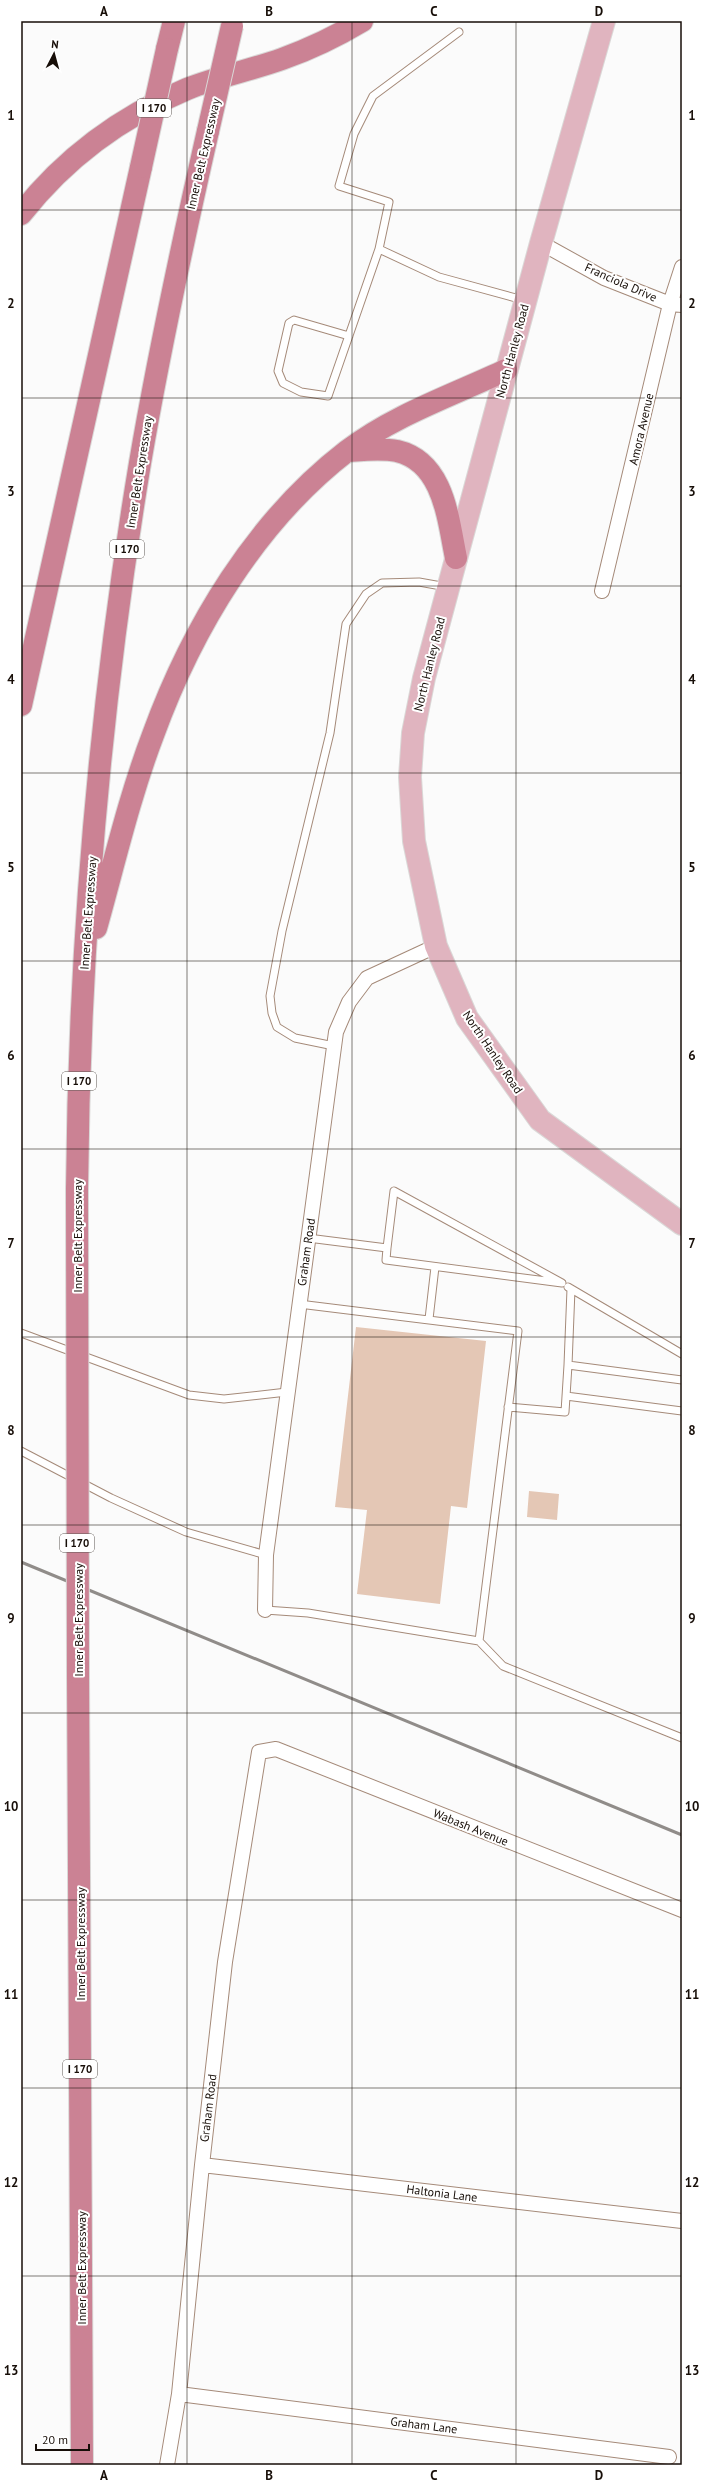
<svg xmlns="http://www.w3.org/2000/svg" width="703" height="2486" font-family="'PT Sans',sans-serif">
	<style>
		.building { fill: #e4c7b5 }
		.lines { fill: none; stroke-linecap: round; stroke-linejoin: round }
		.service-casing { stroke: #a58a79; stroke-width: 9 }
		.minor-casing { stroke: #a58a79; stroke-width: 16 }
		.primary-casing { stroke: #dad8d7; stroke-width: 24 }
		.motorway-casing { stroke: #dad8d7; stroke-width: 24 }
		.service { stroke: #fff; stroke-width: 7 }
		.minor { stroke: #fff; stroke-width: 14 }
		.primary { stroke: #e0b4bf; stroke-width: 22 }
		.motorway { stroke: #cb8294; stroke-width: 22 }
		.rail { stroke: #908c89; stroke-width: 3 }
		.motorway-bridge-casing { stroke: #dad8d7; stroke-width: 24; stroke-linecap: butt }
		.motorway-bridge { stroke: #cb8294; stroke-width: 22 }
		.grid { fill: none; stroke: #170e08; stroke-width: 1; stroke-opacity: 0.55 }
		.labels { text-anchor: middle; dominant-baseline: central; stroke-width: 4; stroke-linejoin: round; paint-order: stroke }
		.shield { fill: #fff; stroke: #5d5652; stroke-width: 1 }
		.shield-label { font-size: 11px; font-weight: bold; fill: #170e08 }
		.street-label { font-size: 12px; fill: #170e08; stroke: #fff }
		.neatline { fill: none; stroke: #170e08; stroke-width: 1.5 }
		.grid-label { font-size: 13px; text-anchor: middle; font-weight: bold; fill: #170e08 }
	</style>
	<rect width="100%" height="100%" fill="#fbfbfb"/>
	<path class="building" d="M356,1327L486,1341L467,1508L451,1506L440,1604L357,1594L367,1510L335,1507Z
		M529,1491L559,1494L557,1520L527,1517Z"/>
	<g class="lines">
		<g class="service-casing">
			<path id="service" d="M459,32L373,96L354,134L339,186L389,202L379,249L439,277L523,300
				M349,336L294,320L289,323L278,371L283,383L301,392L328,396L379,249
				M334,1046L295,1038L277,1027L272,1013L270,996L282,931L330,733L346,624L366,594L382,583L419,582L447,587
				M308,1238L387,1248L386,1260L562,1283L394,1191L387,1248
				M568,1287L682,1354
				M571,1289L568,1365L682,1380
				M429,1319L435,1267
				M21,1333L189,1395L224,1399L287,1392
				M566,1396L682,1411
				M508,1407L565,1412L568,1365
				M21,1451L111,1498L186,1532L266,1555
				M265,1610L308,1613L479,1641L518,1331L299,1304
				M479,1641L503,1666L682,1738"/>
		</g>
		<g class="minor-casing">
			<path id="minor" d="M541,243L604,278L670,304L682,305
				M602,591L670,304L682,267
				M265,1610L266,1555L336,1032L349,1002L367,978L436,946
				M202,2165L682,2221
				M179,2394L669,2457
				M167,2465L179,2394L202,2165L225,1962L259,1752L276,1749L682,1910"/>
		</g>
		<g class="primary-casing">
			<path id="primary" d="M604,21L541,243L424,678L413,733L410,777L414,841L436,946L467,1018L540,1120L682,1224"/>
		</g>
		<g class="motorway-casing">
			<path id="motorway" d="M167,49L174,21
				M21,214C65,158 120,117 187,89C217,77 251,70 282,59C310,49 337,36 362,21
				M348,451C364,450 381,448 397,451C444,462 448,519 456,558
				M21,705L141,167
				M96,928C114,864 129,798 153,735C192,628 256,521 347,451C394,415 453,395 506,370
				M77,1190C79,946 100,703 140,463C159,351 183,241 208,131
				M78,1673L82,2465"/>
		</g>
		<use href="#service" class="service"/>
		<use href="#minor" class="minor"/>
		<use href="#primary" class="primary"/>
		<use href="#motorway" class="motorway"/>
		<path class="rail" d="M21,1562L682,1835"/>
		<g class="motorway-bridge-casing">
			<path id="motorway-bridge" d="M208,131L232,26
				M141,167L167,49
				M77,1190L78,1673"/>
		</g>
		<use href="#motorway-bridge" class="motorway-bridge"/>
	</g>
	<path class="grid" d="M187,21V2465M352,21V2465M516,21V2465M21,210H682M21,398H682M21,586H682M21,773H682M21,961H682M21,1149H682M21,1337H682M21,1525H682M21,1713H682M21,1900H682M21,2088H682M21,2276H682"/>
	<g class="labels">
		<g class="shield">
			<rect x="137" y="99" width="34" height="18" rx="3"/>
			<rect x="110" y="540" width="34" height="18" rx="3"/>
			<rect x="62" y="1072" width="34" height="18" rx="3"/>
			<rect x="60" y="1534" width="34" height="18" rx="3"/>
			<rect x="63" y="2060" width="34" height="18" rx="3"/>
		</g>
		<g class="shield-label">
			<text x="154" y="108">I 170</text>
			<text x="127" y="549">I 170</text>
			<text x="79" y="1081">I 170</text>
			<text x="77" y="1543">I 170</text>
			<text x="80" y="2069">I 170</text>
		</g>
		<g class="street-label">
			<text transform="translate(203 154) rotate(-77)">Inner Belt Expressway</text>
			<text transform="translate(621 282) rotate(24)">Franciola Drive</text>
			<text transform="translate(512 351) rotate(-75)">North Hanley Road</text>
			<text transform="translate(641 429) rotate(-77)">Amora Avenue</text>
			<text transform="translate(139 472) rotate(-81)">Inner Belt Expressway</text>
			<text transform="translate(429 664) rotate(-76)">North Hanley Road</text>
			<text transform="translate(88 913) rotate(-86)">Inner Belt Expressway</text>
			<text transform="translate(493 1052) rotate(56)">North Hanley Road</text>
			<text transform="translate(77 1236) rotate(-90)">Inner Belt Expressway</text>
			<text transform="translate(306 1252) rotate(-82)">Graham Road</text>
			<text transform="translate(78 1620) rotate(-90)">Inner Belt Expressway</text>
			<text transform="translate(471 1827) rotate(22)">Wabash Avenue</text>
			<text transform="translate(80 1944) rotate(-90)">Inner Belt Expressway</text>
			<text transform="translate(208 2108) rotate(-83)">Graham Road</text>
			<text transform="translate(442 2193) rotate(7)">Haltonia Lane</text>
			<text transform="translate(81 2268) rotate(-90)">Inner Belt Expressway</text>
			<text transform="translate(424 2425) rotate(7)">Graham Lane</text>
		</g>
	</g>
	<rect width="703" height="2486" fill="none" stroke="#ffffff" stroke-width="44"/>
	<g transform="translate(54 54) rotate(6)" stroke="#ffffff" stroke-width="3" paint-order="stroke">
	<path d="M0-3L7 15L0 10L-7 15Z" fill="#170e08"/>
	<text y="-6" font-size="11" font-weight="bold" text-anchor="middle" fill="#170e08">N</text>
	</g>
	<path d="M36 2444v6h53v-6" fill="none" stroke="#170e08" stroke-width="2"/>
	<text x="42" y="2444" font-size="12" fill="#170e08" stroke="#ffffff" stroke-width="3" paint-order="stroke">20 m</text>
	<rect x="22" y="22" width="659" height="2442" class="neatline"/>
	<g class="grid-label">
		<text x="104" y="16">A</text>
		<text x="269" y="16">B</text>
		<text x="434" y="16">C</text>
		<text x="599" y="16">D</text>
		<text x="11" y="120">1</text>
		<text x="692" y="120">1</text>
		<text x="11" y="308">2</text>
		<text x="692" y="308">2</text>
		<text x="11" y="496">3</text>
		<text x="692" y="496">3</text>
		<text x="11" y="684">4</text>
		<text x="692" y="684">4</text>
		<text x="11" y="872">5</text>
		<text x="692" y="872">5</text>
		<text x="11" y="1060">6</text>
		<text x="692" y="1060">6</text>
		<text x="11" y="1248">7</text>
		<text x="692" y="1248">7</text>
		<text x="11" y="1435">8</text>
		<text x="692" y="1435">8</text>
		<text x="11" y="1623">9</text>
		<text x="692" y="1623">9</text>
		<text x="11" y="1811">10</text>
		<text x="692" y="1811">10</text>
		<text x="11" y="1999">11</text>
		<text x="692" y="1999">11</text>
		<text x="11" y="2187">12</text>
		<text x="692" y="2187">12</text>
		<text x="11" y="2375">13</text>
		<text x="692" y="2375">13</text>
		<text x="104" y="2480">A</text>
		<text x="269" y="2480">B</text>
		<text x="434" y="2480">C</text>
		<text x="599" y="2480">D</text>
	</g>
</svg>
